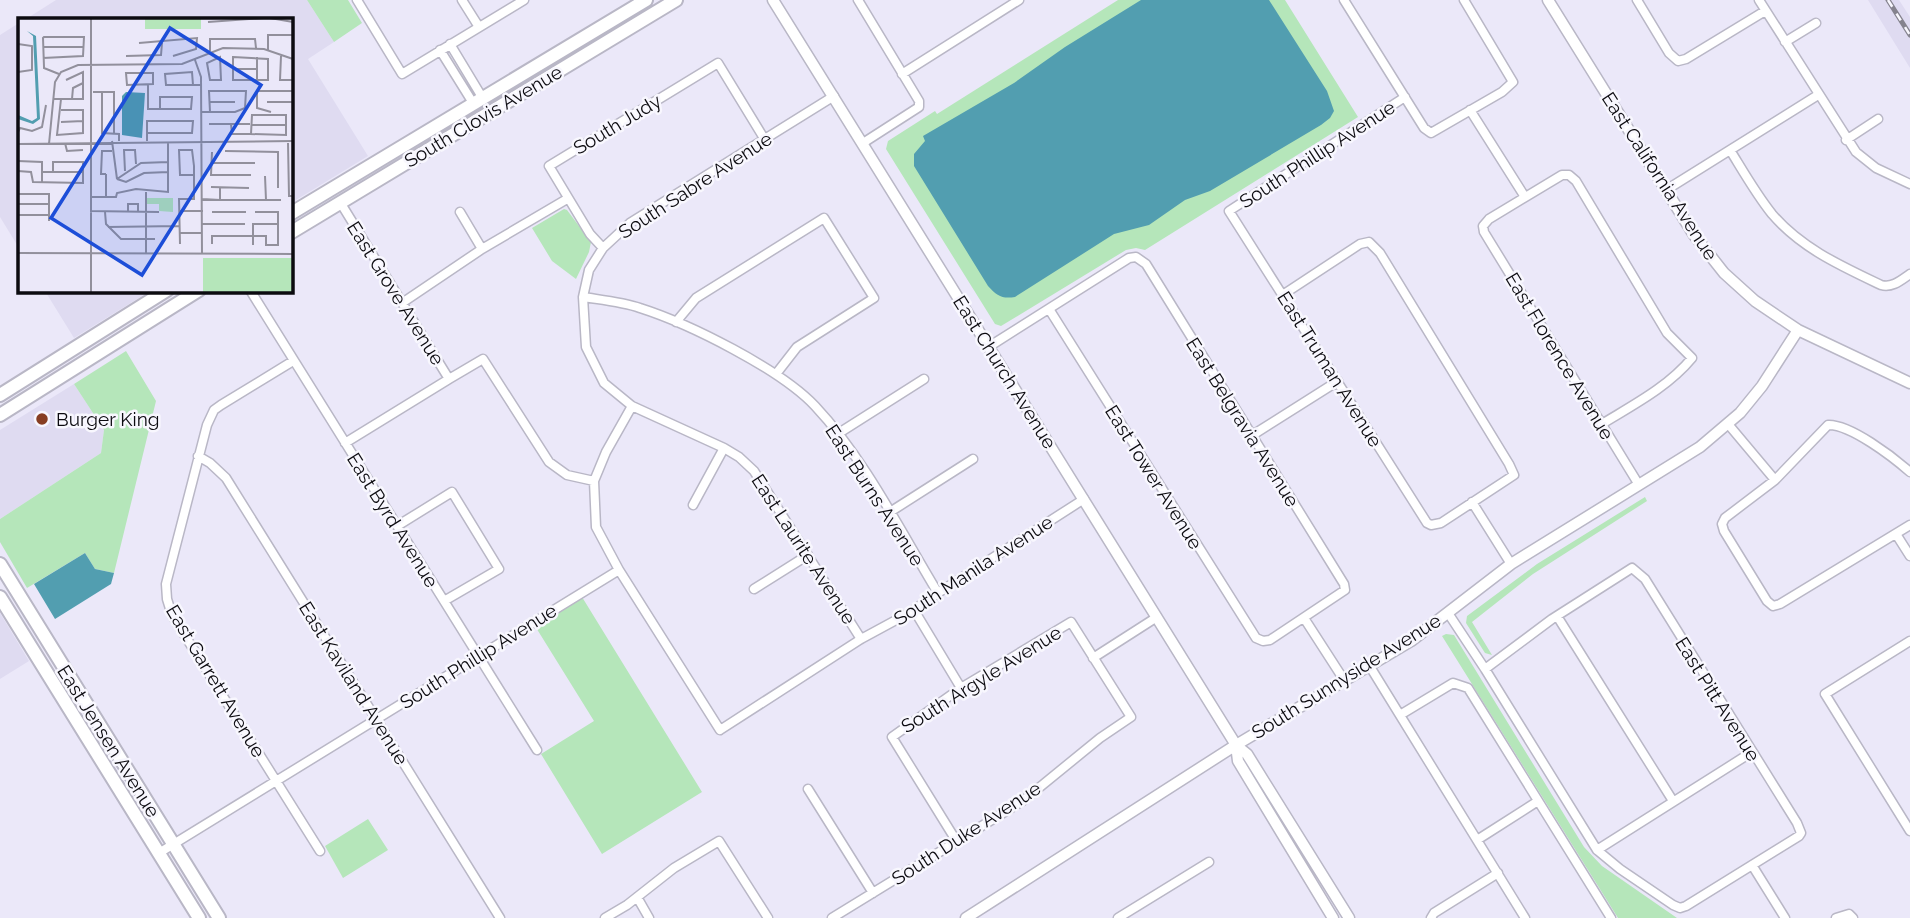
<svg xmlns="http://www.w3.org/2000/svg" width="1910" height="918" font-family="Raleway,sans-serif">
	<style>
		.built { fill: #dfdbf1 }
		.green { fill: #b5e6ba }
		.water { fill: #529eb0 }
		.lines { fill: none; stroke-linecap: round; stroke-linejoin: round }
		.minor-casing { stroke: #b9b7c6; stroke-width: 11 }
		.tertiary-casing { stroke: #b9b7c6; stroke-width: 13 }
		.primary-casing { stroke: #b9b7c6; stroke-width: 16 }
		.minor { stroke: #fff; stroke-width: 8 }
		.tertiary { stroke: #fff; stroke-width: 10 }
		.primary { stroke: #fff; stroke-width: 12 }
		.rail-casing { stroke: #85838e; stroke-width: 5 }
		.rail { stroke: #f8f7fe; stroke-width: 2.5; stroke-dasharray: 8; stroke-linecap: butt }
		.poi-dot { fill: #873e22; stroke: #f8f7fe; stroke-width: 2.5 }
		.labels { text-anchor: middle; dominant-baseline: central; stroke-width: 5; stroke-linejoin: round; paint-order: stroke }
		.street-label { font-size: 19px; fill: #0c0b10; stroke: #f8f7fe }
		.poi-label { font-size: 19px; fill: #0c0b10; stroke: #f8f7fe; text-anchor: start }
		.inset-road { fill: none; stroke: #92909c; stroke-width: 2 }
		.view { fill: #1d4ed8; fill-opacity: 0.15; stroke: #1d4ed8; stroke-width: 3.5 }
		.inset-edge { fill: none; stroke: #0c0b10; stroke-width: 3.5 }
	</style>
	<rect width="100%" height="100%" fill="#ebe8f9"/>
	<path class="built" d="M56,0H307L334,42L308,59L368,156L291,203L290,19H26Z
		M1868,0H1899L1910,17V68Z
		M19,23V248L0,217V35Z
		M45,291H150L74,338Z
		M74,384L104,430L101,453L0,519V430Z
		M0,613L29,661L0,679Z"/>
	<path class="green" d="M307,0H348L362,23L334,42Z
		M1118,0H1285L1358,117L1145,250L1136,248L1126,250L1001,326L995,324L886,149L888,141L935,111L937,114Z
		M564,209L567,210L591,242L589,252L576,279L552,261L532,228Z
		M126,351L156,401L114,573L95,569L85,553L27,588L0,542V519L101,453L104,430L74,384Z
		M1645,497L1647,501L1533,574L1472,622L1492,655L1485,653L1466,623L1467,616L1537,564Z
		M582,597L702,792L602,854L541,754L594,721L535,626Z
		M1446,634L1454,635L1584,847L1602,866L1677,918H1618L1442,636Z
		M368,819L388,850L343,878L325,846Z"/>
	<path class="water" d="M1141,0H1269L1327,91L1334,111L1330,118L1321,125L1210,191L1185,200L1149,225L1114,234L1015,297C1002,299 997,296 988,286L914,166V154L925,141L923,136L1014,83L1065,47Z
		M85,553L95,569L114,573L111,584L55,619L34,584Z"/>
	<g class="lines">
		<g class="minor-casing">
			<path id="minor" d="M357,0L402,74L524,0
				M462,0L479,27
				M858,0L919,101V107L863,143
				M1344,0L1424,128L1431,133L1502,92L1513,82L1464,0
				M1637,0L1669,53L1678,61L1686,59L1765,11
				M1759,0L1856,152L1876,168L1910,184
				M1785,42L1816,23
				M450,44L482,97
				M440,50L473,103
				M902,74L1019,0
				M834,96L630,223L603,248L589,270L583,297L586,347L604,383L632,406L724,448L739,457L754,471L861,639
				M1470,110L1525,197
				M1846,140L1878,119
				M1730,150C1743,171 1756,194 1772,214C1801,248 1841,266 1881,285C1892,288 1900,281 1910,274
				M1666,190L1818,95
				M340,202L449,379L483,359L549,462L567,475L594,481
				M460,212L482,249
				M603,248L590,234L549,166L718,63L765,140
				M250,290L537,750
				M1284,294L1360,244L1369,242L1380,253L1509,464L1514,475L1441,523L1431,525L1427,523L1229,211L1405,97
				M583,297C602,300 623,302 640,308C690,324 780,369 815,406C864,458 901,532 938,593
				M402,303L482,249L567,199
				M676,322L696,298L824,218L874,298L797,347L776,374
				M990,346L1129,258L1136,257L1146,264L1344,584L1345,590L1270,640L1263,641L1256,638L1049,309
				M293,361L221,405L214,410L207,425L166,584L167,599L172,615L320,851
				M632,406L606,452L594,481L596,527L619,570L720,730L861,639L909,613L938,593L1084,499
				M1602,424C1633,405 1668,387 1692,358L1667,333L1576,181L1569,175H1562L1489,219L1483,226L1484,232L1639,485
				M1728,424L1775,480
				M839,433L924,379
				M1251,436L1338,381
				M345,443L449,379
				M198,456L210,463L226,478L500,918
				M1910,472C1893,457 1850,424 1828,425L1775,480L1725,518L1722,524L1724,531L1767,601L1773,606L1780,604L1910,525
				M1472,502L1511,564
				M693,505L724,448
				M890,512L973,459
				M397,526L452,492L499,569L444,601
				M1896,534L1910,556
				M754,589L808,555
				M914,610L961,688
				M1448,613L1485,669L1597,850L1620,869L1673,905L1680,908L1686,906L1799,836L1801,833L1797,823L1645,579L1632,568L1552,619L1485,669
				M1557,616L1673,801
				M1304,618L1344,680
				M1910,641L1825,694L1910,831
				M1093,658L1157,617
				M1369,665L1525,918
				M1400,715L1453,683L1468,688L1611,918
				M808,789L873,893
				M1477,840L1538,801
				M1597,850L1752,752
				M159,853L619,570
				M1752,865L1785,918
				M637,897L649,918
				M605,918L627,905L674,868L719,841L768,918
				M832,918L1024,800L1100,738L1131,717L1071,622L961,688L892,737L957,842
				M1118,918L1209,862
				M1431,918L1434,913L1498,873
				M1836,918L1849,914L1853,918"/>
		</g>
		<g class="tertiary-casing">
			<path id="tertiary" d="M773,0L1236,745L1247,754L1349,918
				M1548,0L1694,235L1724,273L1755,301L1798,330L1910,383
				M1236,745L1238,761L1333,918
				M966,918L1236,745L1411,641L1511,564L1700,447L1740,413L1762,386L1798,330"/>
		</g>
		<g class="primary-casing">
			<path id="primary" d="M290,214L646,0
				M290,233L676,0
				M0,395L167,290
				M0,415L199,290
				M0,564L219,918
				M0,597L199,918"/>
		</g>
		<use href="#minor" class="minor"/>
		<use href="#tertiary" class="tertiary"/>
		<use href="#primary" class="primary"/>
		<g class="rail-casing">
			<path id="rail" d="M1888,0L1910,35"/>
		</g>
		<use href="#rail" class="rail"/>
	</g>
	<circle class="poi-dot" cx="42" cy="419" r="7"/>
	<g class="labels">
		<g class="street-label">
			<text transform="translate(483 116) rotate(-31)">South Clovis Avenue</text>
			<text transform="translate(617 124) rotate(-31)">South Judy</text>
			<text transform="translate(1317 154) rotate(-33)">South Phillip Avenue</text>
			<text transform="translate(1660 176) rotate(57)">East California Avenue</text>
			<text transform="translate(695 185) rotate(-33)">South Sabre Avenue</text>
			<text transform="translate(396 293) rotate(58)">East Grove Avenue</text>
			<text transform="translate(1560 356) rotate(59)">East Florence Avenue</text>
			<text transform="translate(1330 369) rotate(58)">East Truman Avenue</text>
			<text transform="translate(1005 372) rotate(58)">East Church Avenue</text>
			<text transform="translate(1243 422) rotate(58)">East Belgravia Avenue</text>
			<text transform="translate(1154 477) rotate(58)">East Tower Avenue</text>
			<text transform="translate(875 495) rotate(57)">East Burns Avenue</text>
			<text transform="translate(393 520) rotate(58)">East Byrd Avenue</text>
			<text transform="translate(804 549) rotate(57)">East Laurite Avenue</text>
			<text transform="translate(973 570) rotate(-33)">South Manila Avenue</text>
			<text transform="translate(478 656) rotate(-32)">South Phillip Avenue</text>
			<text transform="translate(1346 676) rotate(-32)">South Sunnyside Avenue</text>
			<text transform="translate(981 679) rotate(-32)">South Argyle Avenue</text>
			<text transform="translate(216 681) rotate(59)">East Garrett Avenue</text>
			<text transform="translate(354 683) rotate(58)">East Kaviland Avenue</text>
			<text transform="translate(1718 699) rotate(58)">East Pitt Avenue</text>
			<text transform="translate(109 741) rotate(58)">East Jensen Avenue</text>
			<text transform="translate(966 833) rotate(-33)">South Duke Avenue</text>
		</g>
		<g class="poi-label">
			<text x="56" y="419">Burger King</text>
		</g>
	</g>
	<g transform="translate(18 18)">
		<rect width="275" height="275" fill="#ebe8f9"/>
		<path d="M127,0H183V11H127ZM128,180H155V194L141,193V186H128ZM185,240H275V274H185Z" fill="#b5e6ba"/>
		<path d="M9,13L18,18L22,101L15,106L0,101V97L14,103L19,100L15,18ZM108,74L127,75L124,120L104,117V78Z" fill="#529eb0"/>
		<path class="inset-road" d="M89,0H125M252,0L275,4M190,4L245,0M121,25L179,20L178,31L155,38M0,26L14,28V52L0,54M25,29H66M250,32V17H275M192,33V21H237L238,30M108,38L143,37L144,25M263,38L262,62H275M202,39L203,62H192L189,45ZM215,39L250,41V62H215ZM239,39V62M25,40L65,38L66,19H26L25,20L26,49V50L41,56M177,42L183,59L184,236M215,51H239M108,55H135V66L109,67ZM130,67V91H173L174,79H142V91M175,67L174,54L147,56L148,67H183M75,74H96V115M84,74V115L101,116V123M35,81H65V54L48,62M43,81L39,117L65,115V92H43M54,81L55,70L65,65M191,84H217M249,84H275M184,94H217L227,90L228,73H191L192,94M253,94L239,90V73H275M234,97H268V117L233,116ZM43,104L65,103M191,106H232M213,106L214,116H232M233,107H268M0,114L2,110L14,113L24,109L28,87M129,115H174L175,103H129V123M94,123L99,161M47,125L49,133L65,132M270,125L271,178H275M0,126L275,123M31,126L37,64L43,54L60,47L164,46L205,30L246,31L275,41M207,133L260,134V170M194,134L193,157H233M0,143L24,144V164M194,145H237M0,153L13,154L15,164L65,165V144H35V154M107,153L106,132H117L118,146M24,154H65M88,156H83L84,133H94M88,156V179M247,158L248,182M99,161L123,145L150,144M99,161L108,164L126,155L150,154M193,169L231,170M202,170V182H263M0,176H31V203M74,179H98L99,175L118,171L150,174V124M184,181L202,182H184M0,186H31M72,193L141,194M162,193H185M87,194L88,206L103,221H137M110,194V186H120V194M194,194H228M0,197H31M184,206H227M90,209L161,208M161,215H184M162,226L161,181H176V148L174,132H161L162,157H176M194,226V218H248V227H260V194H237M235,227V206H260M0,235L275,236M128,236V174M73,274V0"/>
		<path class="view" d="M152,10L243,67L124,257L33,200Z"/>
		<rect width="275" height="275" class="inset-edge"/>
	</g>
</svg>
